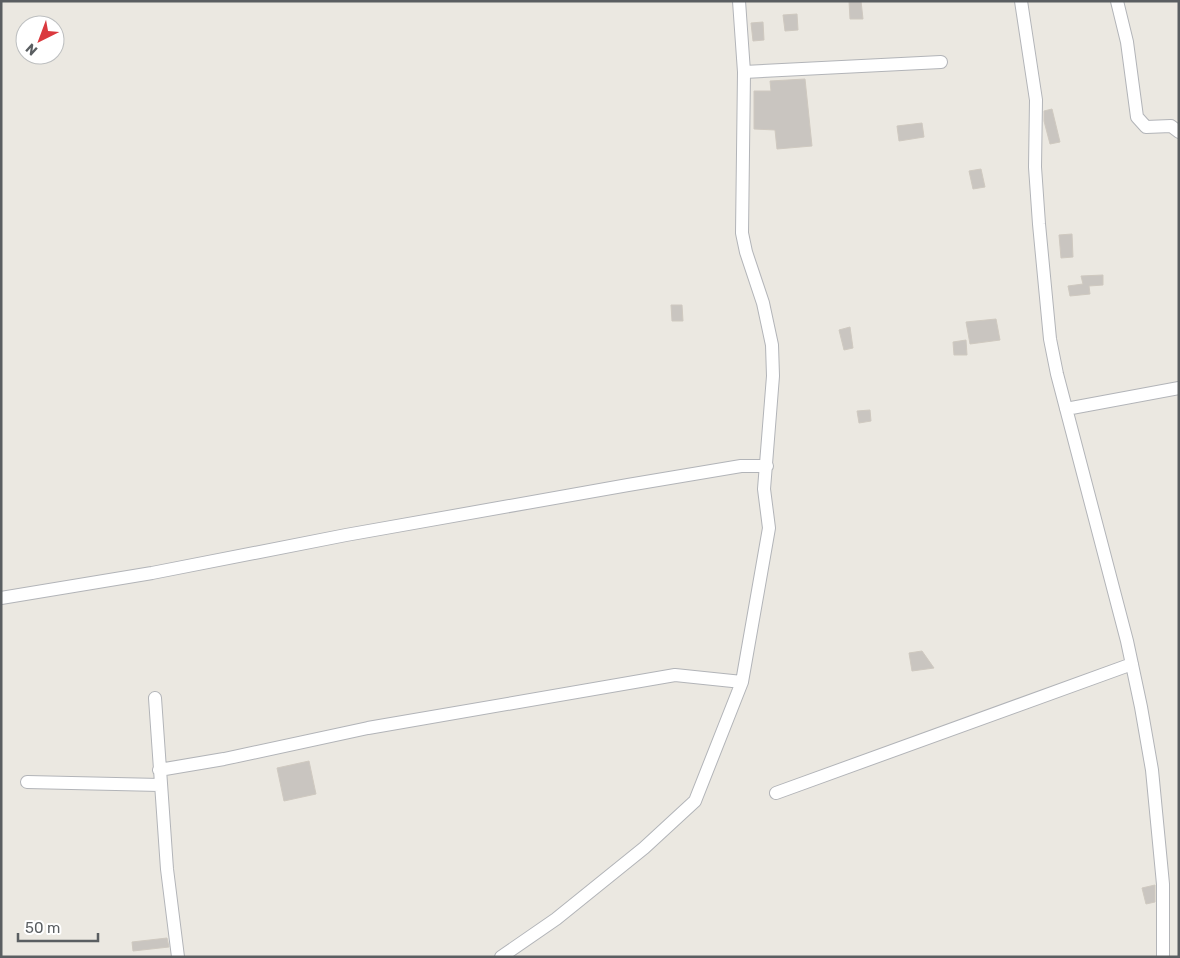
<svg xmlns="http://www.w3.org/2000/svg" width="1180" height="958" font-family="Rubik,sans-serif">
	<style>
		.building { fill: #c9c5c0; stroke: #cfc9c0 }
		.lines { fill: none; stroke-linecap: round; stroke-linejoin: round }
		.minor-casing { stroke: #b2b4b8; stroke-width: 14 }
		.minor { stroke: #fff; stroke-width: 12 }
	</style>
	<rect width="100%" height="100%" fill="#ebe8e1"/>
	<path class="building" d="M849,1H861L863,19H850Z
		M797,14L798,30L785,31L783,15Z
		M763,22L764,40L753,41L751,23Z
		M805,79L812,146L777,149L775,130L754,129V91H771L770,81Z
		M1052,109L1060,142L1050,144L1044,121V111Z
		M922,123L924,137L899,141L897,126Z
		M981,169L985,187L973,189L969,171Z
		M1072,234L1073,257L1061,258L1059,235Z
		M1103,275V285L1089,286L1090,294L1070,296L1068,286L1083,284L1081,276Z
		M671,305H682L683,321H672Z
		M996,319L1000,340L970,344L966,322Z
		M850,327L853,348L844,350L839,330Z
		M966,340L967,355H954L953,342Z
		M870,410L871,421L859,423L857,411Z
		M922,651L934,668L912,671L909,653Z
		M309,761L316,794L284,801L277,768Z
		M1155,885V902L1146,904L1142,888Z
		M167,938L169,947L133,951L132,942Z"/>
	<g class="lines">
		<g class="minor-casing">
			<path id="minor" d="M1021,1L1036,100L1035,167L1039,224L1050,339L1057,374L1127,641L1141,707L1152,770L1163,884V957
				M1117,1L1127,42L1137,117L1146,127L1171,126L1179,132
				M744,72L941,62
				M1066,409L1179,388
				M1,598L152,573L346,535L628,485L741,466H767
				M155,698L167,869L178,957
				M159,770L224,759L368,728L675,675L742,682
				M27,782L160,785
				M776,793L1132,664
				M501,957L556,919L644,848L695,801L742,682L769,528L764,489L773,376L772,345L763,303L746,252L742,233L744,72L739,1"/>
		</g>
		<use href="#minor" class="minor"/>
	</g>
	<rect width="1180" height="958" fill="none" stroke="#5a5e61" stroke-width="5"/>
	<g transform="translate(40 40) rotate(222)"><circle r="24" fill="#ffffff" stroke="#bdbfc0"/>
	<path d="M0-4L9 19L0 12L-9 19Z" fill="#da393e"/>
	<text y="-8" font-size="14" font-weight="bold" text-anchor="middle" fill="#5a5e61">N</text>
	</g>
	<path d="M18 933v8h80v-8" fill="none" stroke="#5a5e61" stroke-width="2.5"/>
	<text x="25" y="933" font-size="15" fill="#5a5e61" stroke="#ffffff" stroke-width="4" paint-order="stroke">50 m</text>
</svg>
